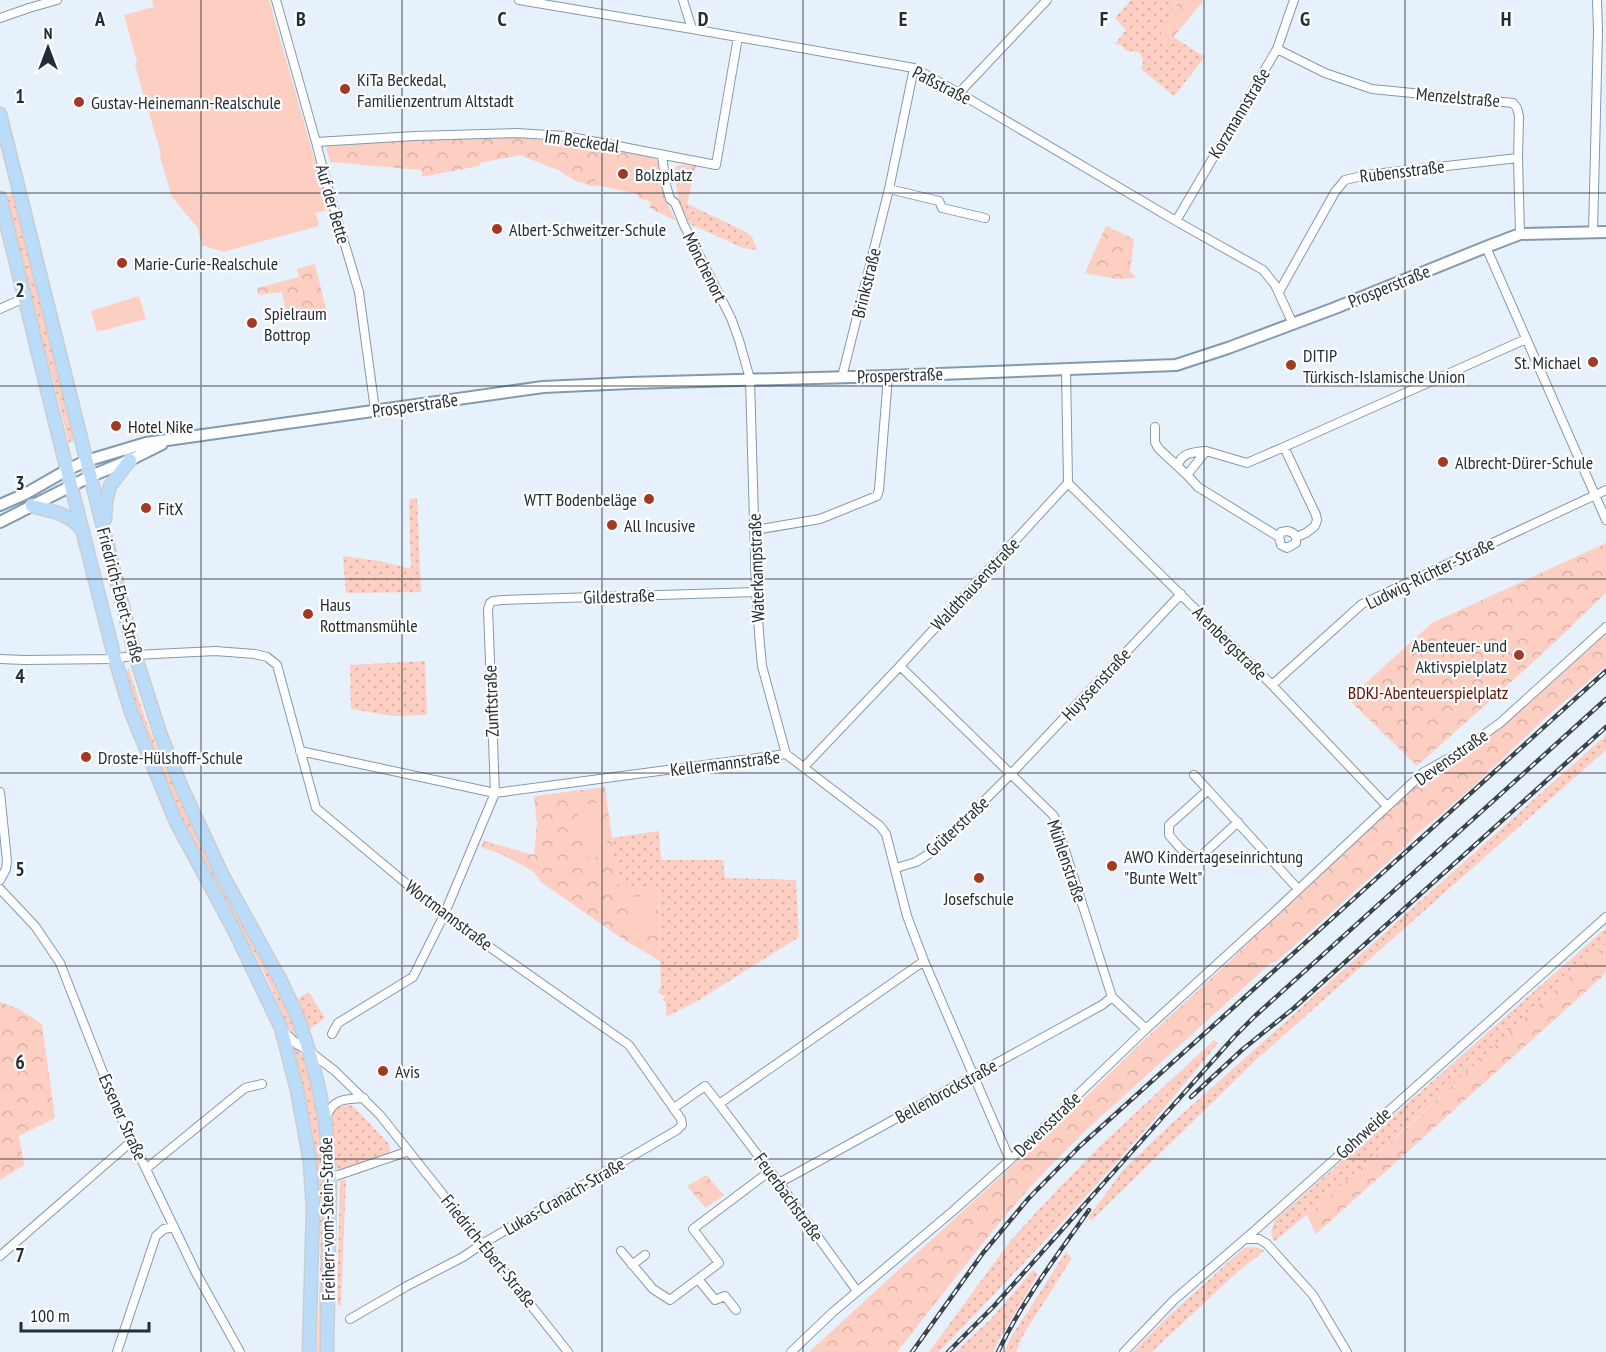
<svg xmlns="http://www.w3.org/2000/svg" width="1606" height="1352" font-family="'PT Sans Narrow',sans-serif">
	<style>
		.grass { fill: url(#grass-dots) }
		.forest { fill: url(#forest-crowns) }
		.garden { fill: #fdcec2 }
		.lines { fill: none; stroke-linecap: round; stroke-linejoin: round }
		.minor-casing { stroke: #829aaf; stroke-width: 10 }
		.secondary-casing { stroke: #829aaf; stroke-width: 14 }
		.primary-casing { stroke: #cacdcf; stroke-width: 15 }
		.minor { stroke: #fff; stroke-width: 8 }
		.secondary { stroke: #fff; stroke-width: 10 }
		.primary { stroke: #bbdcf8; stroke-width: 12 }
		.rail-casing { stroke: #3a444d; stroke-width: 4.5 }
		.rail { stroke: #fff; stroke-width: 2; stroke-dasharray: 7; stroke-linecap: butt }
		.grid { fill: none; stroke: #242e36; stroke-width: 1.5; stroke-opacity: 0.55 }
		.poi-dot { fill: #a23921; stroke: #fff; stroke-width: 2 }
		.labels { text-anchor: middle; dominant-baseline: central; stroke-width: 4.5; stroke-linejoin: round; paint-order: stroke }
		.poi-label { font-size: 18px; fill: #242e36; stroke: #fff; text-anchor: start }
		.street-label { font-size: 18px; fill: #242e36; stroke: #fff }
		.park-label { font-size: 18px; fill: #600f00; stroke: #fff }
		.grid-label { font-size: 20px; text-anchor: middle; font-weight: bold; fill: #242e36; stroke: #fff; stroke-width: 4.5; stroke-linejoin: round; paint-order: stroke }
	</style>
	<defs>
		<pattern id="grass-dots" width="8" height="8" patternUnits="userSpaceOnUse" patternTransform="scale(1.5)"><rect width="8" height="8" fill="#fdcec2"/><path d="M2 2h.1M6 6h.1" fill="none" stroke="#d9b1a7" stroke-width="1.8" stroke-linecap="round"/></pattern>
		<pattern id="forest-crowns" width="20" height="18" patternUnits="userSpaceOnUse" patternTransform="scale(1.5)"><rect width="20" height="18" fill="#fdcec2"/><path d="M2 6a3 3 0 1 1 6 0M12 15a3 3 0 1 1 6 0" fill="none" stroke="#d9b1a7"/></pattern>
	</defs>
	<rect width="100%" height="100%" fill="#e7f1fb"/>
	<path class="grass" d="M1131,0H1180L1173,8L1170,18L1161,33L1171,40L1173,37L1205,57L1174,96L1141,69C1144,63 1143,57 1139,52L1126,51L1121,45L1115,44L1126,30L1115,18Z
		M13,194L77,440L69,443L50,368L41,341L4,197Z
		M679,200L746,232L752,237L757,250L743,248L690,224Z
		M417,498L421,592L346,593L343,556L379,561L411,569L409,499Z
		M425,661L427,715L393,716L351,709L350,665Z
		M129,669L145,718L165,768L214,870L278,987L295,1025L299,1039H297L288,1026L264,972L253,951L185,830L145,738L125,675L127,670Z
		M1606,735V750L1258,1058L1092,1220L1088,1218L1123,1170L1171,1124Z
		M659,831L661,860H723L725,878L796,880L799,937L699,1000L668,1016L666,1015V1003L663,1000L665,997L658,992L661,986L658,890L618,884L612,838Z
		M1606,928V944C1496,1044 1389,1148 1274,1242L1271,1232L1275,1220Z
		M307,993L310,994L325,1018L310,1029L298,1002L299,998Z
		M1214,1040L1218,1043C1131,1151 1035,1252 939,1352H929L1011,1240L1057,1190L1101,1145Z
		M292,1047H294L307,1060L321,1125L325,1180L322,1352H317C319,1296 323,1239 318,1182C314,1137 303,1092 292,1047Z
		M348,1105H351L355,1108L388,1143L390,1147V1152L388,1154L342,1171L335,1167L331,1121V1116L336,1108Z
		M346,1179L341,1305H337L340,1181Z
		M1249,1247L1259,1248L1264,1251L1234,1275L1152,1352H1133L1162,1322L1244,1248Z
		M1066,1252L1072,1258L1022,1337L1016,1352H1004L1011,1337Z
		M1033,1270L1038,1274L999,1340L993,1352H955L990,1320Z"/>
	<path class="forest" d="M1180,0H1204L1171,40L1165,41L1161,36L1163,29L1170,18L1171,12Z
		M513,137L537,139L652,157L658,162C661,183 665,202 676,221L650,208L651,202L639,198L638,194L595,185L594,187L574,180L558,170L520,155L480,163L479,166L422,177L421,170L330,162L326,148L331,144Z
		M679,165L696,166L687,204L679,200L673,169Z
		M1106,226L1134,239L1130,272L1135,276V278L1117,279L1085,273Z
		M315,264L327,313L275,322L278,317L277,311L285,309L282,292L258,295L257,288L299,277L297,269Z
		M1606,543V593L1540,656L1417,766L1348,699L1432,623Z
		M1606,633V666L1545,718L1497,764L1487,772L1484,777L1439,816L1415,835L1411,841L1277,961L1271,963L1084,1132L1032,1185L990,1234L897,1352H809L1061,1121L1143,1041L1230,961L1301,889L1381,815L1428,776L1472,752Z
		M605,787L618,884L658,890L660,961L626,941L542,883L533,871L503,855L481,847L484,841L534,855L537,824L534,796Z
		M1606,944V972L1602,977L1316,1234L1307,1215L1418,1118L1501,1039Z
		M0,1002L19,1009L42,1024L55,1118L19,1136L24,1165L0,1180Z
		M706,1175L724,1195L706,1208L687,1186Z"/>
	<path class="garden" d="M152,0H269L329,210L316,213L319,226L223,252L202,245L197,227L172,197L160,157L161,154L135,65L137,61L124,15L154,7Z
		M601,155L651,165L645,193L595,183Z
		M139,296L146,319L97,332L91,311Z
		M601,802L609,855L583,859L582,849L583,848L577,806Z
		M655,896L657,936L632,937L630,897Z"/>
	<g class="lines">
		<g class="minor-casing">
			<path id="minor" d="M276,0L316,142L326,181L359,292L375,410
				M519,0L692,29L914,68L959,93L1176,221L1263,270L1275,285L1293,324
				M683,0L692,29
				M0,18L29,8L57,0
				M1277,49L1325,73L1372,89L1513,103L1517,108L1519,116L1518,158L1520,234
				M959,93L1047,0
				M316,142L415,136L516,133L566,136L716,165L738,37
				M662,156L666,185L670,199L675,203L684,225L731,318L739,340L750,379L756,592L760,645L762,666L786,754
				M889,189L939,201L942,208L985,218
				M1176,221L1277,49L1294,0
				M1593,232L1598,31L1597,0
				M1486,247L1606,520
				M1279,292L1335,192L1345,180L1366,175L1518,158
				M0,309L24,298
				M842,377L889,189L914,68
				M1155,427V442L1158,448L1187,475
				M1284,447L1316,515L1317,520L1315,526L1306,533L1296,537
				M1178,466C1180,453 1194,452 1206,451
				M1068,483L1272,685L1387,806
				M755,530L820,519L877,496L879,490L888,376
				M1279,537L1281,532L1288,531L1293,533L1296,537V543L1287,548L1281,545L1279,537L1198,487L1187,475L1206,451L1247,463L1284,447L1526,339
				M0,659L24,660L115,659L135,655L215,651L255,654L267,657L277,665L316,808L444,915L629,1045L681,1119L682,1125L677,1130L482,1244L463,1257L407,1286L350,1319
				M900,666L1054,816L1112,997L1146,1029
				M1272,685L1362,604L1606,490
				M300,751L495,793L786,754L880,826L886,834L907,916L924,961L1010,1160
				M804,767L900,666L1068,483L1066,369
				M1194,775L1208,790
				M0,792L7,861L6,869L0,880
				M1238,822L1200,857C1185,858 1178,845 1169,835V825L1208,790L1298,889
				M896,868L916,862L935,850L1011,774L1181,594
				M0,889L35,926L60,963L118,1111L196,1273L240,1352
				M284,1032L298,1045L309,1051L335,1071L380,1115L568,1352
				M332,1034L338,1023L413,977L444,915L495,793L488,609L490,603L493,601L503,600L756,592
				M719,1104L779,1183L857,1291
				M674,1108L705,1086L719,1104L924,961
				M326,1117C334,1098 345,1099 364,1098
				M147,1168L245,1088L262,1084
				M330,1178L409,1151
				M779,1183L1102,1005L1112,997
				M1246,1239H1259L1267,1244L1313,1295L1347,1352
				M621,1251L653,1289L670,1300L719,1263L693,1229L770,1171
				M0,1256L132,1141
				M632,1265L645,1255
				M698,1279L715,1300L725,1296L736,1310
				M117,1352L156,1236L164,1229L174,1227
				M791,1352L833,1312L953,1211L1010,1160L1146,1029L1271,915L1424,772L1458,753L1500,723L1606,627
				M1124,1352L1174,1300L1253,1232L1606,917"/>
		</g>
		<g class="secondary-casing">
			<path id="secondary" d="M0,505L25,494L67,470L86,461L146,443L543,387L630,383L888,376L1176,365L1228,348L1335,308L1486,247L1520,234L1606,232
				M0,522L91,476L130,460L162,444"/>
		</g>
		<g class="primary-casing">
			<path id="primary" d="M0,114L135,655L160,733L182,788L222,874L281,981L299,1020L309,1051L318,1085L325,1119L330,1178L327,1352
				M0,198L61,446L115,659L131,712L176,822L234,930L281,1028L297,1090L310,1162L313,1208L309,1352
				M32,506C50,511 69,513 81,529
				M105,519L106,502L110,486L130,460"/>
		</g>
		<use href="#minor" class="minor"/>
		<use href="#secondary" class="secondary"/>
		<use href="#primary" class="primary"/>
		<g class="rail-casing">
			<path id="rail" d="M1191,1097L1243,1049L1294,1008L1606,727
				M912,1352L983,1253L1028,1199L1080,1146L1606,671
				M948,1352L994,1306L1234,1037L1255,1016L1606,699
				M998,1352C1022,1301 1057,1256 1089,1210"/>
		</g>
		<use href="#rail" class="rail"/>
	</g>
	<path class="grid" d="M201,0V1352M402,0V1352M602,0V1352M803,0V1352M1004,0V1352M1204,0V1352M1405,0V1352M0,193H1606M0,386H1606M0,579H1606M0,773H1606M0,966H1606M0,1159H1606"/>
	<g class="poi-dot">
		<circle cx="345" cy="89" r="6"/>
		<circle cx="79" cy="102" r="6"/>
		<circle cx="623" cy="174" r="6"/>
		<circle cx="497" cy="229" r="6"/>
		<circle cx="122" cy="263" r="6"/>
		<circle cx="252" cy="323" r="6"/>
		<circle cx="1593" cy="362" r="6"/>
		<circle cx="1291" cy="365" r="6"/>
		<circle cx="116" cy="426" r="6"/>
		<circle cx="1443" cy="462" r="6"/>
		<circle cx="649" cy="499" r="6"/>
		<circle cx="146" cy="508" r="6"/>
		<circle cx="612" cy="525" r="6"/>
		<circle cx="308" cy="614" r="6"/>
		<circle cx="1519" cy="655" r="6"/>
		<circle cx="86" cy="757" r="6"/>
		<circle cx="1112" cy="866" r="6"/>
		<circle cx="979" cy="878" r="6"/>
		<circle cx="383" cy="1071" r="6"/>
	</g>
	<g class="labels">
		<g class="poi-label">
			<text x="357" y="79">KiTa Beckedal,<tspan x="357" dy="21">Familienzentrum Altstadt</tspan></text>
			<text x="91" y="102">Gustav-Heinemann-Realschule</text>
			<text x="635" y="174">Bolzplatz</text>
			<text x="509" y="229">Albert-Schweitzer-Schule</text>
			<text x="134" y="263">Marie-Curie-Realschule</text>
			<text x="264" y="313">Spielraum<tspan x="264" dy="21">Bottrop</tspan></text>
			<text x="1303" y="355">DITIP<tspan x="1303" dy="21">Türkisch-Islamische Union</tspan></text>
			<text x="1581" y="362" text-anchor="end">St. Michael</text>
			<text x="128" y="426">Hotel Nike</text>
			<text x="1455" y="462">Albrecht-Dürer-Schule</text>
			<text x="637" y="499" text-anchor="end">WTT Bodenbeläge</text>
			<text x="158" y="508">FitX</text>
			<text x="624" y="525">All Incusive</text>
			<text x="320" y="604">Haus<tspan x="320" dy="21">Rottmansmühle</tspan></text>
			<text x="1507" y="645" text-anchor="end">Abenteuer- und<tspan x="1507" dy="21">Aktivspielplatz</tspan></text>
			<text x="98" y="757">Droste-Hülshoff-Schule</text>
			<text x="1124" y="856">AWO Kindertageseinrichtung<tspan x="1124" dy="21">"Bunte Welt"</tspan></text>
			<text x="979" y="898" text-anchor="middle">Josefschule</text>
			<text x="395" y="1071">Avis</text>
		</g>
		<g class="street-label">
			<text transform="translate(942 85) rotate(27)">Paßstraße</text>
			<text transform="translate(1458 97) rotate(5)">Menzelstraße</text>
			<text transform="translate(1239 113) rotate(-59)">Korzmannstraße</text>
			<text transform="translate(582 141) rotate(8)">Im Beckedal</text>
			<text transform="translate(1402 171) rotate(-7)">Rubensstraße</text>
			<text transform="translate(333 204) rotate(74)">Auf der Bette</text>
			<text transform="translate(705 267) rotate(63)">Mönchenort</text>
			<text transform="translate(866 283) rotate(-76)">Brinkstraße</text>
			<text transform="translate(1389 286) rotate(-22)">Prosperstraße</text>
			<text transform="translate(900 375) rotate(-2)">Prosperstraße</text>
			<text transform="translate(415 405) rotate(-8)">Prosperstraße</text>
			<text transform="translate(756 568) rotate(-92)">Waterkampstraße</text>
			<text transform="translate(1430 573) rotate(-26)">Ludwig-Richter-Straße</text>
			<text transform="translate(975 584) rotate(-47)">Waldthausenstraße</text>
			<text transform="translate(121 595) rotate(75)">Friedrich-Ebert-Straße</text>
			<text transform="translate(619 596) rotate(-2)">Gildestraße</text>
			<text transform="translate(1230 643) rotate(45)">Arenbergstraße</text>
			<text transform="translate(1096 684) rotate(-47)">Huyssenstraße</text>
			<text transform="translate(491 701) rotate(-92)">Zunftstraße</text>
			<text transform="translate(1451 757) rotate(-35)">Devensstraße</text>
			<text transform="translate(725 763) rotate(-7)">Kellermannstraße</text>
			<text transform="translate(957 826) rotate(-43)">Grüterstraße</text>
			<text transform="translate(1067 861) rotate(71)">Mühlenstraße</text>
			<text transform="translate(449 915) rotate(37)">Wortmannstraße</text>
			<text transform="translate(946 1091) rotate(-29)">Bellenbrockstraße</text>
			<text transform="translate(123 1117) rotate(66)">Essener Straße</text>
			<text transform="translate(1047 1124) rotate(-44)">Devensstraße</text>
			<text transform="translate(1363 1133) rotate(-42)">Gohrweide</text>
			<text transform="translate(564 1196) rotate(-30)">Lukas-Cranach-Straße</text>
			<text transform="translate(789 1197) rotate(54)">Feuerbachstraße</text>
			<text transform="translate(327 1219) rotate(-91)">Freiherr-vom-Stein-Straße</text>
			<text transform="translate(489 1251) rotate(51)">Friedrich-Ebert-Straße</text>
		</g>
		<g class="park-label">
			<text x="1428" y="692">BDKJ-Abenteuerspielplatz</text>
		</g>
	</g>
	<g class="grid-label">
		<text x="100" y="26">A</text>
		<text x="301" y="26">B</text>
		<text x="502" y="26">C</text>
		<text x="703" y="26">D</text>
		<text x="903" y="26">E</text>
		<text x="1104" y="26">F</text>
		<text x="1305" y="26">G</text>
		<text x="1506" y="26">H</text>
		<text x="20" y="103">1</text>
		<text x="20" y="297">2</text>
		<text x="20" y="490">3</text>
		<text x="20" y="683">4</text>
		<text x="20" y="876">5</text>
		<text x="20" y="1069">6</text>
		<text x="20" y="1262">7</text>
	</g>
	<g transform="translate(48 48)" stroke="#ffffff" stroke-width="4.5" paint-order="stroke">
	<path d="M0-4.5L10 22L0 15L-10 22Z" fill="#242e36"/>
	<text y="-9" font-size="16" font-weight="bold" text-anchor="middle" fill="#242e36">N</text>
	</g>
	<path d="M21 1322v9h128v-9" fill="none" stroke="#242e36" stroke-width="3"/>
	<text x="30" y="1322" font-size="18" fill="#242e36" stroke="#ffffff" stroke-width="4.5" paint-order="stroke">100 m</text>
</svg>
